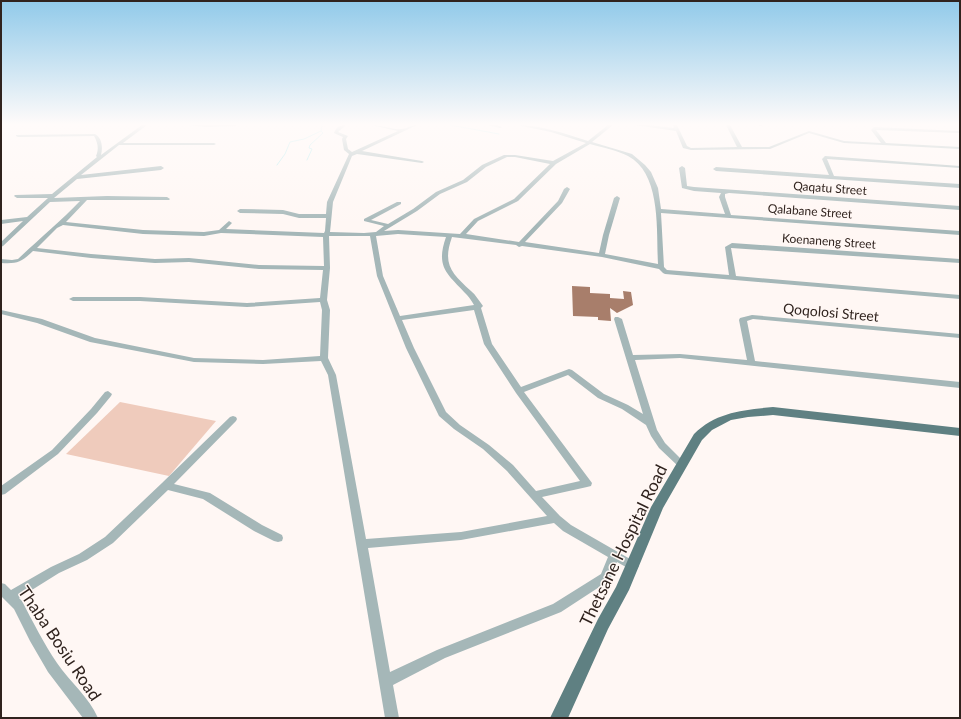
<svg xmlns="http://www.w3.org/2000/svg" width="961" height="719" font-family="Lato,sans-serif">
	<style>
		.green { fill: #efcbbc }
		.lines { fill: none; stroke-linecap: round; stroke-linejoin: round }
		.stream { stroke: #afeaed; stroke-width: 1 }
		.building { fill: #a87e6b }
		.minor { fill: #a5b7b8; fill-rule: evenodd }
		.major { fill: #5f8082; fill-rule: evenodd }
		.labels { text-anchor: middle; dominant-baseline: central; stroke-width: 3; stroke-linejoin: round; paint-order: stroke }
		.far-street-label { font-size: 12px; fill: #30231e; stroke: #fff7f4 }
		.street-label { font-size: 14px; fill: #30231e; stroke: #fff7f4 }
		.near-street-label { font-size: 17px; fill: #30231e; stroke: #fff7f4 }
	</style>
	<rect width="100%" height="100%" fill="#fff7f4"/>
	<path class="green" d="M120,402L216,421L169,476L66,454Z"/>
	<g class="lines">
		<path class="stream" d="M450,125L499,134
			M307,160L312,149L309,148L310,145L323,133L321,131L322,125
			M277,165L285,154L290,142L304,139L321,131"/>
	</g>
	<path class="building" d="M572,286L590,287V293L610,294V298L624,299L623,291L631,292L633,305L617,313L610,308L611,321L598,320V317L573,316Z"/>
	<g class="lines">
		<path class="minor" d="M142,125H147L123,143H214L216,144L214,145H119L81,175L161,166L164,168L161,170L77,179L54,198L107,196L167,197L170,199L169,200H87L66,222L143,230L204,232L219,230L229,221L232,223L226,229L324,233L325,231L326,218H299L283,214L240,213L237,211L240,209L283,210L299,214H326L327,202L349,154L344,150L342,139L343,137L334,133C336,127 340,125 346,125L338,132L348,136L346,139L348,149L352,152L398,131L371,125C381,125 394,130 401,129C407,129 410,125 417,125L362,151L422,161L424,162L422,163L357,154L352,156L333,202L330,232L364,233L376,232L384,226L364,221V219L397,202H401V204L371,220L388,224L413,209L436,192L463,180L482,165L504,155H515L553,161L586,143L551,132L517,125C542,125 565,134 588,141L608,125H613L592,142L632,154L645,165L651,172L658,188L661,209L725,214L719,197L721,193L694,191L682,188L679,168L682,166L685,168L687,186L694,187L960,206V210L729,193L725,194V197L731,215L960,231V235L661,213L664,267L667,270L729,275L725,247L732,243L960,259V263L731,248L736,276L960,295V299L665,274L663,273L659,269L602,257L522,246L519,247L516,245L452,237C442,265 452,273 471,291C476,295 479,301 483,306L481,308L492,344L521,387L569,369L572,370L604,394L628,405L643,414L614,319L615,317H618L622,319L633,355L680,354L747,360L739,320L740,318L752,315L960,334V338L753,319L747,321L755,361L960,382V388L680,358L635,360L657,430L665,443L686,464L684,466L681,467L678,466L659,448L651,436L646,425L622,409L598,398L568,375L524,392L592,483L591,486L587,487L542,497L560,516L571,525L637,563L639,566L637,569L633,571L617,562L610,580L561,612L445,658L393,685L399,718H385L328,375L321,361L263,364L194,362L90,342L37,323L1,314V310L42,319L95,338L194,358L263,360L320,356L322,310L320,302L247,307L140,301H73L69,299L73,297H140L247,303L320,298L323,270L259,269L189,262L155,263L91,258L33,251C21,262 18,264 1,263V259L12,260L18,259C39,239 61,221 80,201L50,202L3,246L1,247V242L23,221L1,224V220L27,217L48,198H17L14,196L15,195L52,194L97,157L96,156C99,149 98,143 94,136L18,137L16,136V135L95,134C102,138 103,147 101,155ZM590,144C601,147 619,151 628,156C662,174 656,232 658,264L605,254L609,235L620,198L617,196L614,198L603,235L599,253L525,242L562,203L570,189L567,187L564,189L558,201L519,242L466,234L478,221L518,201L556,164ZM507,157H515L550,164L514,199L474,219L460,234L398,230L384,231L417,211L440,194L467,182L486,167ZM63,225L143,234L204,236L221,233L323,237L324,266L259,265L189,258L155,259L91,254L37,248L57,228ZM398,234L446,237C435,268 448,274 467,295C470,298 472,302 474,305L400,316L383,276L376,236ZM329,236H370L377,276L406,348L439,416L454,429L483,449L507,471L547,516L461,532L366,539L336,375L328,358L330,310L327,300L330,268ZM474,310L484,344L516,393L580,481L536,491L513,465L489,445L460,425L446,412L414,348L402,320ZM554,523L563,531L608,557L601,574L553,604L437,650L390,672L368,548L461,540Z
			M187,125H237L235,126L206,127Z
			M487,125H497L502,127L500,128Z
			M635,125H648L674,128L673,125H677L687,146L691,148L737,147L726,125H730L742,147H769L809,131L844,141L881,143L871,130L874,127L960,131V133L876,130L886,143L960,147V149L844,143L809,133L770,149L691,150L683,148L676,131Z
			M757,125H763L761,126Z
			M825,156L960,166V168L827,159L834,176L960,184V188L716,171L713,169L716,167L829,175L822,159Z
			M108,391L112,394L111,396L97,413L58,454L5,494L1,495V486L52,450L91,409L105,392Z
			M233,416L236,417L237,419L236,421L174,484L210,493L262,525L282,535L283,538L282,541L278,542L274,541L254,531L203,499L168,490L113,543L87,560L59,573L19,598L22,601C33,622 44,644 57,663C70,682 89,697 98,718H83L48,672L30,641L14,609L1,596V583L5,584L11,590L51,567L79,554L105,537L162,483L230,417Z"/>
		<path class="major" d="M773,407L960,428V436L773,415L748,417L731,420L712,430L702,440L663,508L629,590L608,629L568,718H550L598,619L616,587L651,507L694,434C716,412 743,410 773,407Z"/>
	</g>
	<linearGradient id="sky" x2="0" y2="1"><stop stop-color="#91caea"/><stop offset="0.55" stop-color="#fffbfa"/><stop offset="1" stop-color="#fffbfa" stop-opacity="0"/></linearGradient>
	<rect width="961" height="226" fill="url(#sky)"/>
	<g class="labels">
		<g class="far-street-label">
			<text transform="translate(830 188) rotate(4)">Qaqatu Street</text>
			<text transform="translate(810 211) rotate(4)">Qalabane Street</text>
			<text transform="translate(829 241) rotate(4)">Koenaneng Street</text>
		</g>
		<g class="street-label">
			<text transform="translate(831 312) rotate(5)">Qoqolosi Street</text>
		</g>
		<g class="near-street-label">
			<text transform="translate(623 545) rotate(-64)">Thetsane Hospital Road</text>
			<text transform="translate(60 643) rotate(56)">Thaba Bosiu Road</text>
		</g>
	</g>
	<rect width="961" height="719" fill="none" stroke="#30231e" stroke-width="4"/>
</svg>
